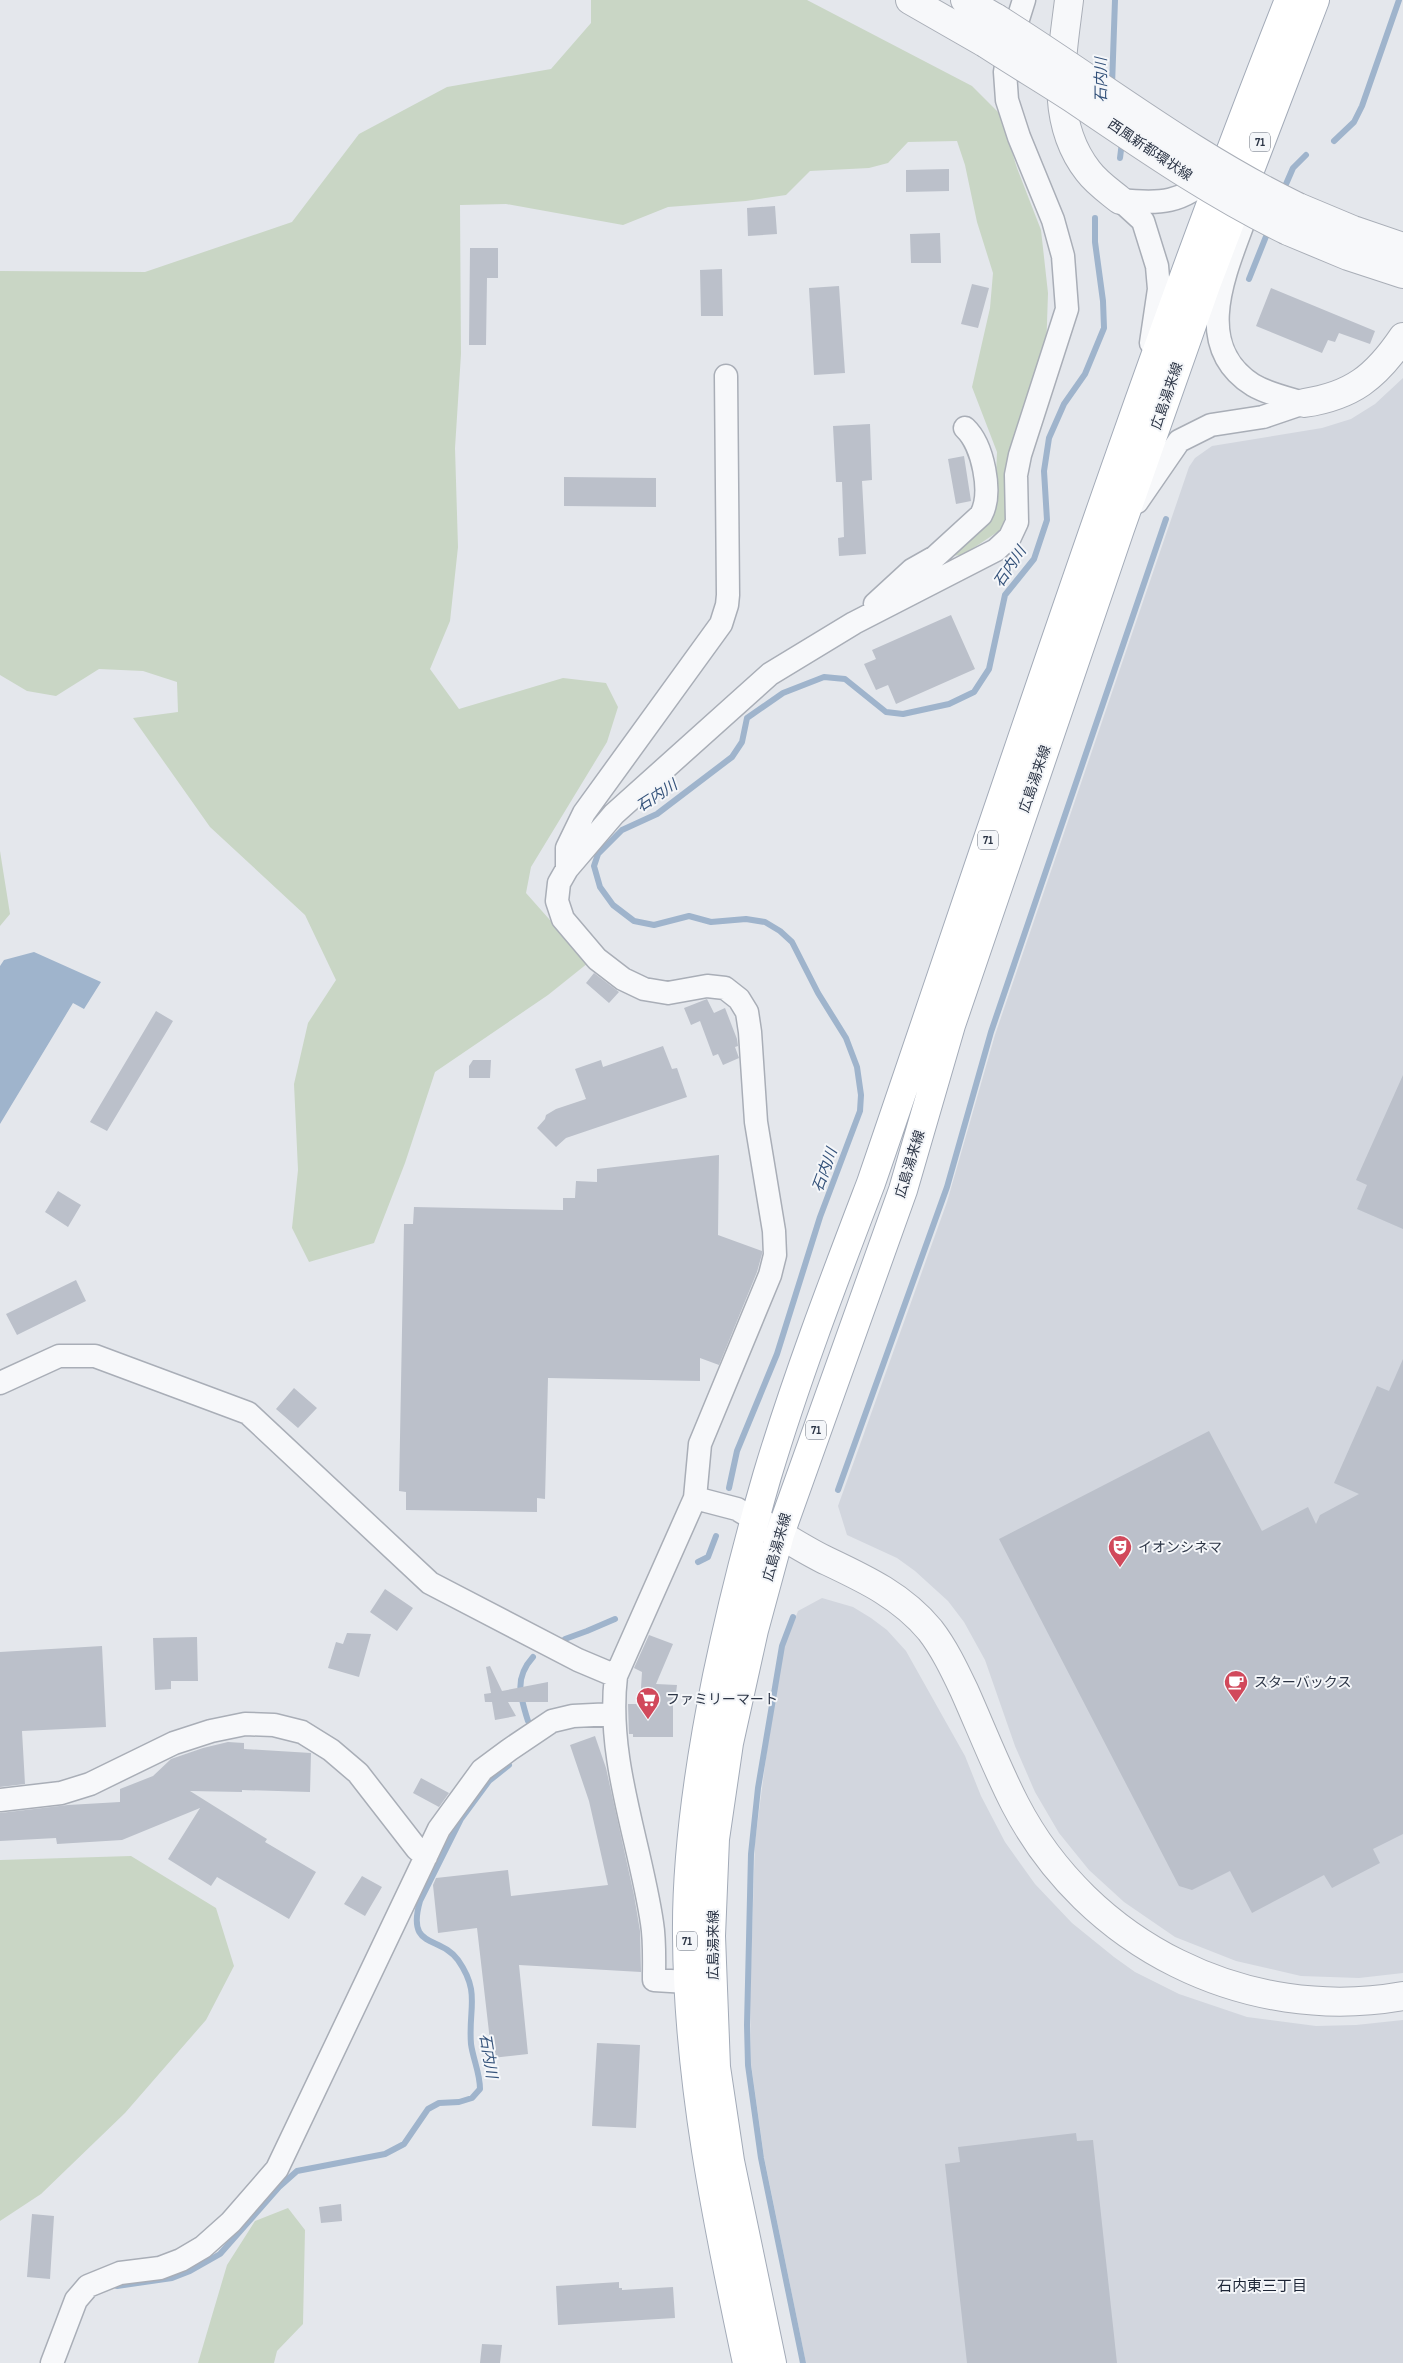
<svg xmlns="http://www.w3.org/2000/svg" width="1403" height="2363" font-family="'Sofia Sans Condensed','Noto Sans JP',sans-serif">
	<style>
		.built { fill: #d2d6de }
		.green { fill: #c9d6c5 }
		.water { fill: #9fb4cc }
		.lines { fill: none; stroke-linecap: round; stroke-linejoin: round }
		.stream { stroke: #9fb4cc; stroke-width: 6 }
		.building { fill: #bbc0ca }
		.minor-casing { stroke: #a9aeb7; stroke-width: 25 }
		.tertiary-casing { stroke: #a9aeb7; stroke-width: 30 }
		.primary-casing { stroke: #a3abb8; stroke-width: 30 }
		.minor { stroke: #f7f8fa; stroke-width: 22 }
		.tertiary { stroke: #f7f8fa; stroke-width: 28 }
		.primary { stroke: #fff; stroke-width: 28 }
		.tertiary-bridge-casing { stroke: #a9aeb7; stroke-width: 30; stroke-linecap: butt }
		.tertiary-bridge { stroke: #f7f8fa; stroke-width: 28 }
		.labels { text-anchor: middle; dominant-baseline: central; stroke-width: 4; stroke-linejoin: round; paint-order: stroke }
		.shield { fill: #f4f6f9; stroke: #676e7b; stroke-width: 1 }
		.shield-label { font-size: 12px; font-weight: bold; fill: #2b3445 }
		.street-label { font-size: 14px; fill: #2b3445; stroke: #f4f6f9 }
		.poi-label { font-size: 14px; fill: #2b3445; stroke: #f4f6f9; text-anchor: start }
		.water-label { font-size: 15px; font-style: italic; fill: #34527a; stroke: #f4f6f9 }
		.neighbourhood-label { font-size: 15px; fill: #1d2536; stroke: #f4f6f9 }
	</style>
	<rect width="100%" height="100%" fill="#e4e7ec"/>
	<path class="built" d="M1403,378V1973L1359,1978L1301,1976L1236,1961L1175,1937L1124,1902L1089,1870L1059,1833L1035,1792L1015,1746L985,1660L964,1622L948,1601L915,1571L897,1558L847,1535L838,1506L947,1202L995,1035L1189,467L1195,458L1212,446L1322,428L1351,419L1375,404Z
		M822,1598L853,1607L871,1618L887,1630L906,1651L965,1756L981,1796L1005,1842L1035,1884L1072,1923L1114,1957L1135,1972L1179,1994L1247,2017L1316,2026L1356,2025L1403,2020V2363H806L764,2157L751,2064L750,1998L755,1842L767,1750L784,1647L798,1611Z"/>
	<path class="green" d="M591,0H807L972,86L1000,114L1017,168L1041,230L1048,293L1046,353L1005,527L963,555L948,556L995,498L997,452L972,387L990,308L993,273L977,222L965,165L957,141L908,142L888,163L869,168L810,171L786,195L746,201L668,207L623,225L506,204L460,205L461,354L455,448L458,547L450,621L430,669L459,709L563,678L606,683L618,707L607,742L531,867L526,893L588,963L548,995L435,1072L405,1163L374,1243L309,1262L292,1228L298,1170L294,1084L308,1023L336,980L305,915L210,827L133,718L178,712L177,682L143,671L99,669L56,696L27,691L0,675V271L145,272L292,222L359,134L447,87L551,69L591,23Z
		M0,851L10,914L0,926Z
		M131,1856L216,1908L234,1966L206,2020L125,2113L41,2194L0,2221V1860Z
		M288,2208L305,2230L303,2324L277,2351L274,2363H198L227,2265L255,2221Z"/>
	<path class="water" d="M34,952L101,982L84,1009L73,1003L0,1124V966L4,960Z"/>
	<g class="lines">
		<path class="stream" d="M1112,86L1115,0
			M1334,141L1354,122L1362,106L1399,0
			M1120,158L1122,142
			M1283,191L1293,168L1306,155
			M1249,279L1269,229
			M729,1488L737,1451L777,1354L820,1217L860,1111L861,1095L857,1067L846,1038L818,993L792,942L780,931L765,922L746,919L711,922L689,916L654,925L634,921L613,905L600,887L594,866L598,854L622,830L657,814L732,757L742,742L747,718L783,693L824,677L845,679L886,712L903,714L949,704L974,692L989,669L1005,595L1034,559L1047,520L1044,471L1049,438L1064,404L1085,374L1104,328L1103,301L1095,242V218
			M838,1490L947,1187L991,1032L1166,519
			M698,1562L708,1557L716,1536
			M793,1617L782,1646L758,1788L751,1854L747,2025L748,2065L761,2158L803,2363
			M565,1639L587,1631L615,1619
			M528,1721C520,1696 514,1678 533,1657
			M117,2286L172,2278L190,2271L220,2254L279,2187L297,2171L385,2154L404,2144L428,2109L439,2103L459,2102L472,2098L480,2089C480,2073 473,2059 471,2044C468,2008 481,1993 458,1960C440,1935 406,1950 420,1901L461,1819L489,1781L509,1765"/>
	</g>
	<path class="building" d="M949,169V191L906,192V170Z
		M775,206L777,234L748,236L747,208Z
		M940,233L941,263H911L910,234Z
		M470,248H498V278H487L486,345H469Z
		M722,269L723,316H701L700,270Z
		M972,284L989,288L978,328L961,324Z
		M839,286L845,373L814,375L809,288Z
		M1271,288L1375,331L1370,344L1339,333L1335,342L1328,340L1322,353L1256,326Z
		M870,424L872,480L862,481L866,554L839,556L838,538L844,537L842,482H836L833,426Z
		M964,456L971,501L956,504L948,459Z
		M564,477L656,478V507L564,506Z
		M951,615L975,669L896,704L888,685L876,690L864,664L876,659L872,650Z
		M670,781L676,788L662,800L656,794Z
		M594,973L619,992L609,1003L586,983Z
		M707,999L714,1013L725,1008L737,1039L738,1046L735,1047L739,1058L723,1065L718,1054L713,1056L700,1021L691,1025L684,1008Z
		M156,1011L173,1021L107,1131L90,1122Z
		M663,1046L672,1069L677,1068L687,1097L566,1138L556,1147L537,1128L545,1119L546,1115L556,1109L586,1099L575,1069L601,1060L603,1067Z
		M473,1060H491L490,1078H469V1066Z
		M1403,1075V1229L1357,1209L1367,1185L1356,1180Z
		M719,1155L718,1235L762,1251V1254L757,1272L719,1365L700,1358V1381L548,1378L545,1499L537,1498V1512L406,1510V1492L399,1491L404,1224H413L414,1207L563,1210V1198H575L576,1181L597,1182V1169Z
		M58,1191L81,1205L68,1227L45,1212Z
		M76,1280L86,1301L17,1335L6,1314Z
		M1403,1359V1834L1373,1849L1380,1863L1332,1888L1324,1875L1252,1913L1230,1871L1192,1890L1179,1886L999,1539L1209,1431L1262,1531L1308,1507L1316,1524L1320,1515L1359,1494L1334,1483L1377,1386L1389,1391Z
		M294,1388L317,1408L298,1428L276,1409Z
		M385,1589L413,1608L397,1631L370,1612Z
		M347,1633L371,1634L359,1677L328,1668L336,1642L343,1644Z
		M649,1635L673,1644L656,1684L677,1685L675,1702H673V1737H633V1734H629L628,1704H640L642,1672L634,1668Z
		M197,1637L198,1681H171V1689L155,1690L153,1638Z
		M102,1646L106,1727L22,1731L25,1784L0,1787V1652Z
		M490,1666L502,1691L548,1682V1702H508L516,1716L495,1720L492,1702H485L484,1694L491,1693L486,1667Z
		M595,1736L606,1768L634,1895L640,1931L641,1972L519,1965L528,2054L492,2058L477,1928L438,1933L433,1885L436,1878L508,1870L511,1896L608,1885L589,1801L570,1745Z
		M228,1742L244,1743V1749L311,1753L310,1792L242,1790V1792L190,1791L267,1839L265,1842L316,1872L289,1919L217,1877L211,1886L168,1859L200,1808L122,1840L57,1844L56,1838L0,1841V1813L68,1805L120,1802V1789L153,1776L171,1759L203,1748Z
		M421,1778L449,1793L439,1807L413,1793Z
		M362,1876L382,1887L365,1916L344,1904Z
		M597,2043L640,2045L636,2128L592,2126Z
		M1076,2133L1077,2141L1093,2140L1117,2363H967L945,2164L960,2162L958,2147Z
		M341,2204L342,2221L321,2223L319,2207Z
		M32,2214L54,2216L50,2279L27,2277Z
		M619,2282V2288H622V2290L673,2287L675,2318L558,2325L556,2286Z
		M482,2344L502,2345L500,2363H480Z"/>
	<g class="lines">
		<g class="minor-casing">
			<path id="minor" d="M1120,200L1143,221L1157,266L1159,289L1151,343
				M1120,200C1160,204 1182,204 1213,174
				M1249,207C1230,263 1187,343 1253,385C1268,394 1287,398 1304,403
				M1137,502L1179,441L1211,425L1263,417L1304,403
				M875,604L912,570L935,557L981,515C993,493 983,445 965,428
				M567,868V848L584,813L721,624L727,605L728,595L726,376
				M0,1383L59,1356H95L248,1413L430,1583L578,1660L616,1676
				M695,1498L737,1509L755,1520
				M0,1800L61,1793L90,1784L174,1743L211,1731L245,1724L274,1725L302,1732L331,1750L358,1773L417,1849L426,1857
				M687,1982L654,1980C654,1961 655,1941 652,1923C640,1841 606,1759 616,1676L695,1498L700,1444L770,1275L775,1255L774,1231L756,1122L750,1032L747,1012L739,999L725,988L707,986L668,993L644,989L623,979L597,959L563,919L557,901L559,883L567,869L614,814L770,674L854,623L996,550L1010,537L1017,522L1016,475L1020,455L1067,309L1063,256L1053,220L1019,137L1007,100L1005,72L1009,48L1024,0
				M52,2363L76,2300L88,2286L120,2273L160,2268L181,2260L203,2247L231,2222L277,2169L439,1829L482,1770L509,1750L552,1721L573,1716L614,1714"/>
		</g>
		<g class="tertiary-casing">
			<path id="tertiary" d="M910,0L985,43
				M965,0L996,18
				M1069,0C1062,58 1049,121 1088,171C1097,183 1109,191 1120,200
				M1298,207L1353,230L1403,247
				M1288,231L1348,256L1403,274
				M1304,403C1352,396 1376,377 1403,337
				M759,1522C780,1534 801,1548 823,1559C863,1578 901,1595 930,1630C944,1648 954,1669 964,1690C981,1728 996,1767 1015,1804C1088,1945 1246,2024 1403,1996"/>
		</g>
		<g class="primary-casing">
			<path id="primary" d="M747,2363C717,2222 688,2081 687,1936C686,1850 700,1760 717,1676C731,1609 748,1542 767,1476C797,1376 834,1280 871,1183C1007,787 1135,389 1289,0
				M772,2363L730,2161L716,2067L711,1936L715,1839L729,1743L754,1630L780,1534L903,1190L951,1025L1120,529L1206,285L1315,0"/>
		</g>
		<use href="#minor" class="minor"/>
		<use href="#tertiary" class="tertiary"/>
		<use href="#primary" class="primary"/>
		<g class="tertiary-bridge-casing">
			<path id="tertiary-bridge" d="M996,18C1097,81 1190,155 1298,207
				M985,43C1014,62 1043,79 1072,98C1143,146 1210,193 1288,231"/>
		</g>
		<use href="#tertiary-bridge" class="tertiary-bridge"/>
	</g>
	<defs>
		<g id="theatre-pin" transform="scale(1.25)"><path d="M0 17L-7.5 6A9.5 9.5 0 1 1 7.5 6Z" fill="#d1495b" stroke="#f4f6f9"/><path d="M-5-5.5Q0-4 5-5.5V0Q5 5 0 6Q-5 5-5 0ZM-3.3-2.5H-1v1.5H-3.3ZM1-2.5H3.3v1.5H1ZM-2.8 1Q0 5.5 2.8 1Z" fill="#fff"/></g>
		<g id="cafe-pin" transform="scale(1.25)"><path d="M0 17L-7.5 6A9.5 9.5 0 1 1 7.5 6Z" fill="#d1495b" stroke="#f4f6f9"/><path d="M-5.5-4.5H6V0H3Q3 3.5 0 3.5H-2.5Q-5.5 3.5-5.5 0ZM3-3.2v2h1.7v-2ZM-6 4.5H4V6H-6Z" fill="#fff"/></g>
		<g id="supermarket-pin" transform="scale(1.25)"><path d="M0 17L-7.5 6A9.5 9.5 0 1 1 7.5 6Z" fill="#d1495b" stroke="#f4f6f9"/><path d="M-6-5.5h2.5l.6 2H6L4.5 2H-2.5L-4.4-4H-6ZM-1.5 3.2a1.3 1.3 0 1 0 .1 0ZM3 3.2a1.3 1.3 0 1 0 .1 0Z" fill="#fff"/></g>
	</defs>
	<g fill-rule="evenodd">
		<use href="#theatre-pin" x="1120" y="1547"/>
		<use href="#cafe-pin" x="1236" y="1682"/>
		<use href="#supermarket-pin" x="648" y="1699"/>
	</g>
	<g class="labels">
		<g class="shield">
			<rect x="1250" y="132.5" width="20" height="19" rx="4"/>
			<rect x="978" y="830.5" width="20" height="19" rx="4"/>
			<rect x="806" y="1420.5" width="20" height="19" rx="4"/>
			<rect x="677" y="1931.5" width="20" height="19" rx="4"/>
		</g>
		<g class="shield-label">
			<text x="1260" y="142">71</text>
			<text x="988" y="840">71</text>
			<text x="816" y="1430">71</text>
			<text x="687" y="1941">71</text>
		</g>
		<g class="street-label">
			<text transform="translate(1150 150) rotate(34)">西風新都環状線</text>
			<text transform="translate(1167 396) rotate(-71)">広島湯来線</text>
			<text transform="translate(1035 779) rotate(-71)">広島湯来線</text>
			<text transform="translate(910 1164) rotate(-73)">広島湯来線</text>
			<text transform="translate(777 1547) rotate(-74)">広島湯来線</text>
			<text transform="translate(713 1945) rotate(-90)">広島湯来線</text>
		</g>
		<g class="poi-label">
			<text x="1138" y="1547">イオンシネマ</text>
			<text x="1254" y="1682">スターバックス</text>
			<text x="666" y="1699">ファミリーマート</text>
		</g>
		<g class="water-label">
			<text transform="translate(1101 80) rotate(-90)">石内川</text>
			<text transform="translate(1010 567) rotate(-56)">石内川</text>
			<text transform="translate(657 796) rotate(-33)">石内川</text>
			<text transform="translate(825 1170) rotate(-70)">石内川</text>
			<text transform="translate(488 2056) rotate(81)">石内川</text>
		</g>
		<g class="neighbourhood-label">
			<text x="1262" y="2286">石内東三丁目</text>
		</g>
	</g>
</svg>
